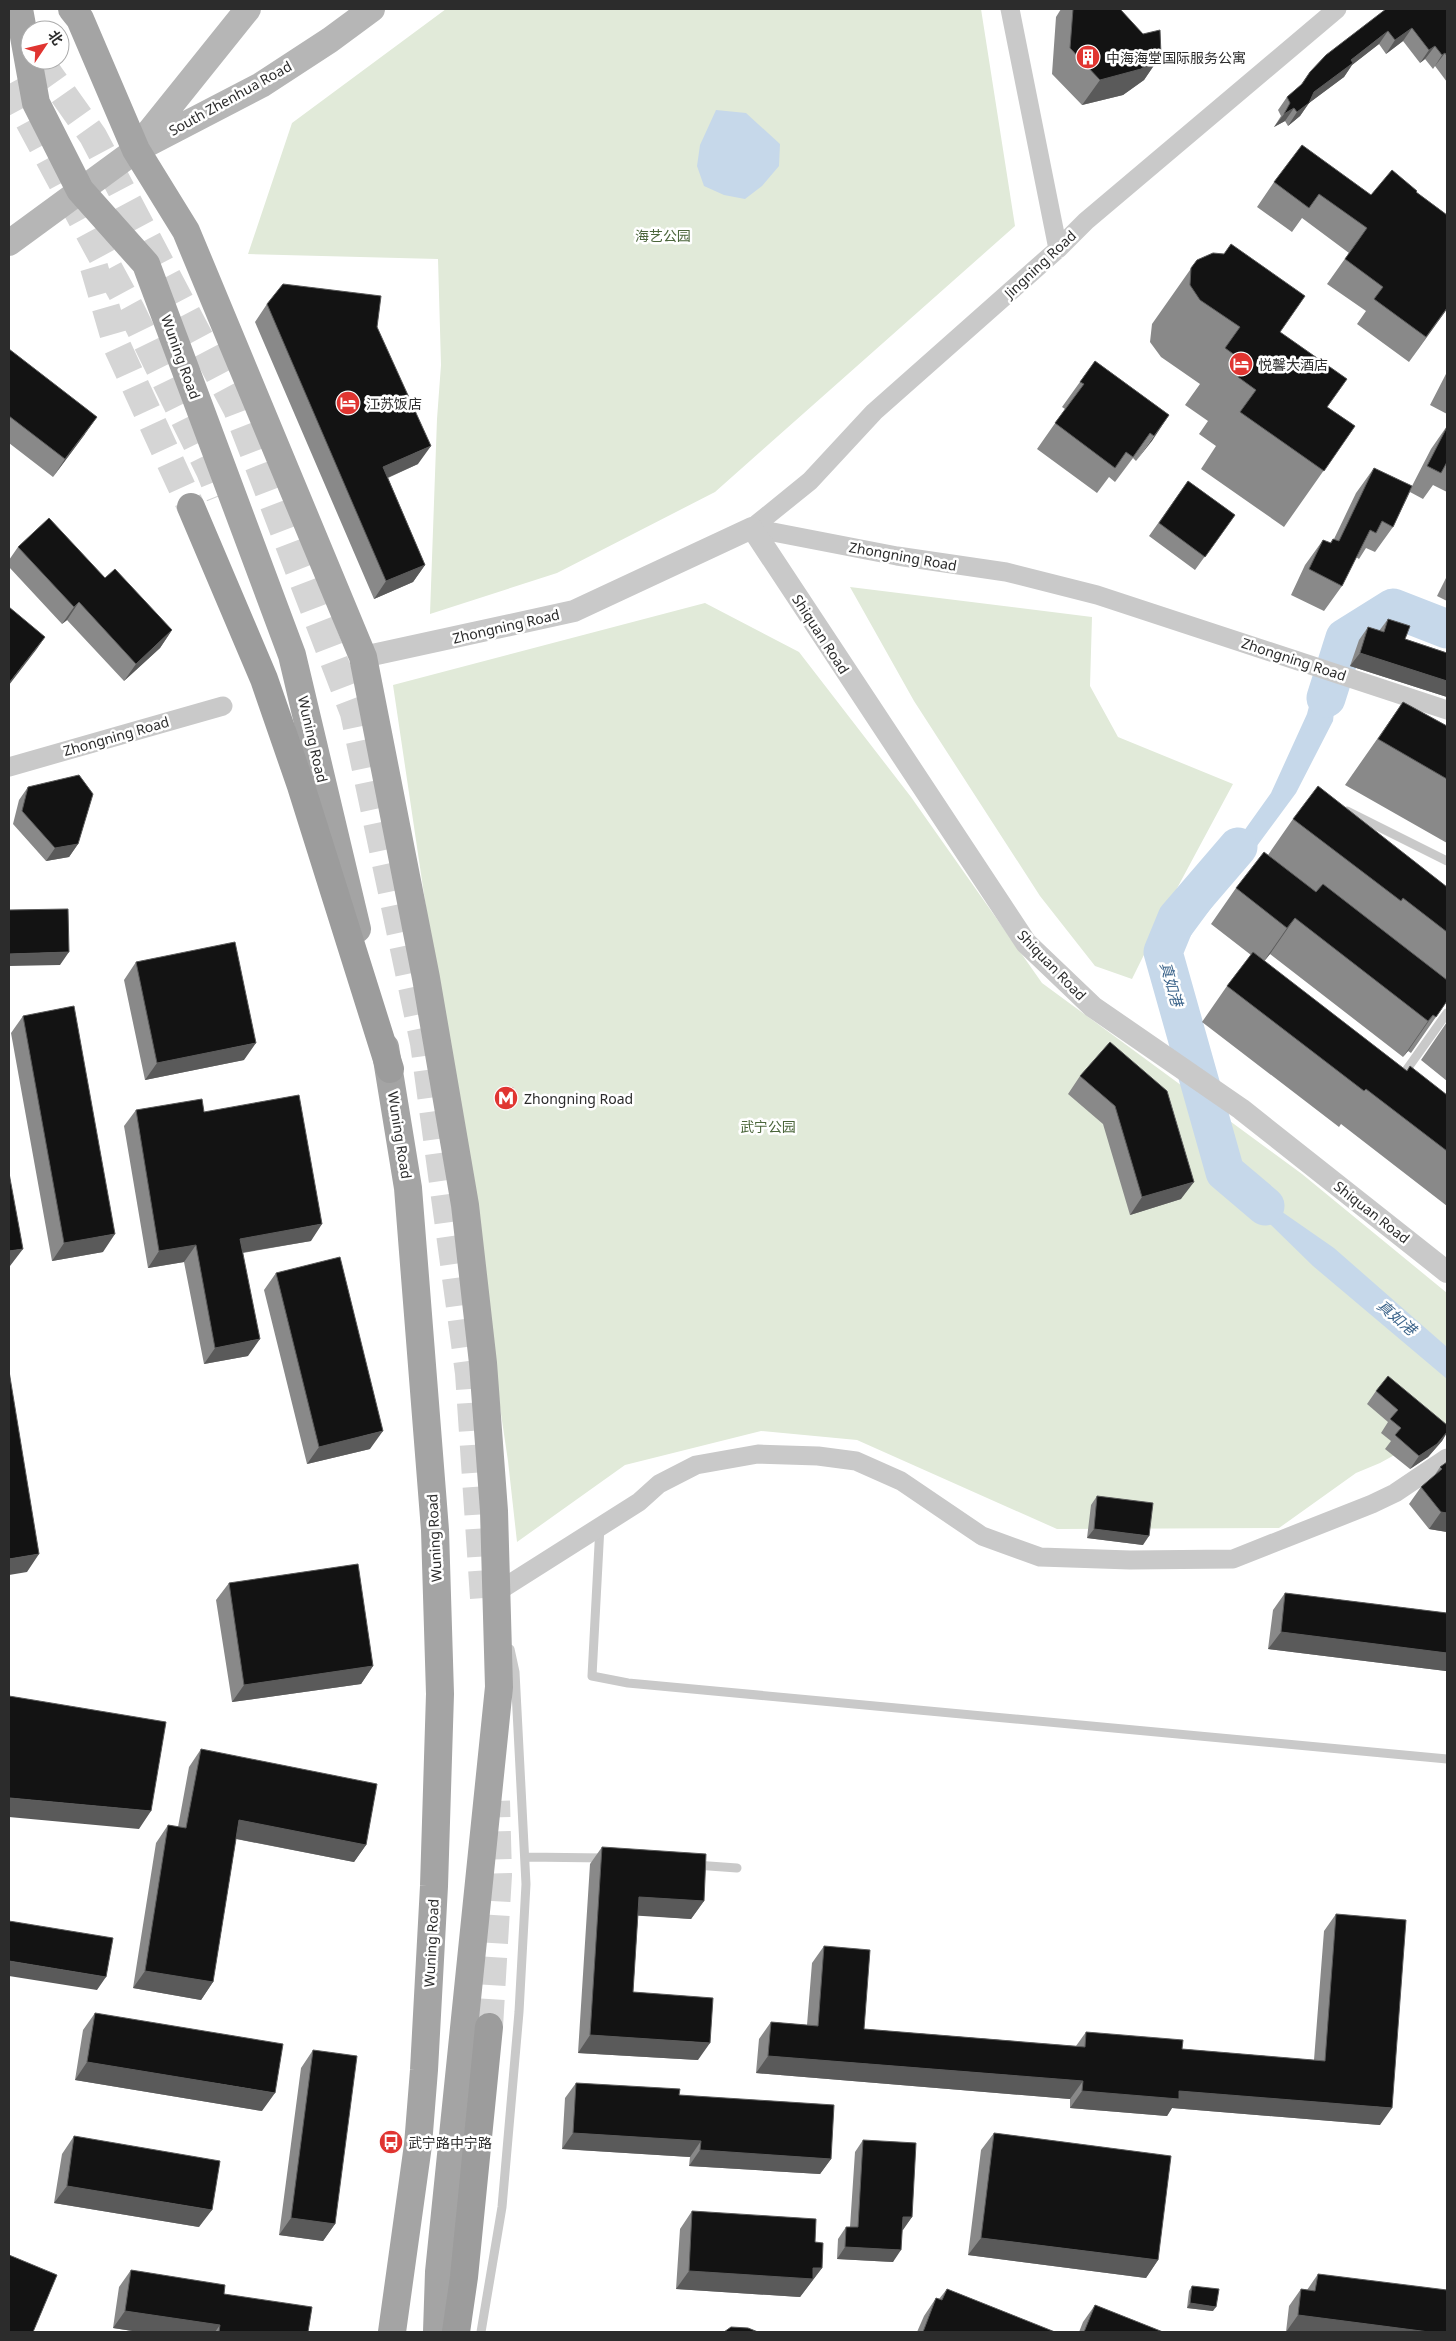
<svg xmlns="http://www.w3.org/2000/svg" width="1456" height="2341" font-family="'Noto Sans','Noto Sans SC',sans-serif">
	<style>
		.green { fill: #e1ead9 }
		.water { fill: #c6d8ea }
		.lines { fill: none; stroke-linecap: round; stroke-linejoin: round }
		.river { stroke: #c6d8ea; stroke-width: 39 }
		.trunk-tunnel { stroke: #d5d5d5; stroke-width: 28; stroke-dasharray: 28 14; stroke-linecap: butt }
		.service { stroke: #c9c9c9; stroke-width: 9 }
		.minor { stroke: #c9c9c9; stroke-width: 19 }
		.tertiary { stroke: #c9c9c9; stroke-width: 22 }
		.secondary { stroke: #b6b6b6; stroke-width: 26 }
		.primary { stroke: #a4a4a4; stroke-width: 28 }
		.trunk { stroke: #9c9c9c; stroke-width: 28 }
		.wall { fill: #898989 }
		.shaded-wall { fill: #5a5a5a }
		.building { fill: #131313; stroke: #5a5a5a }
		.labels { text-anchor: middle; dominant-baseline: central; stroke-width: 5; stroke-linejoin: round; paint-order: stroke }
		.poi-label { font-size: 14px; fill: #2c2c2c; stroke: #fff; text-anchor: start }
		.street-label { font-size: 14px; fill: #2c2c2c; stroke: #fff }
		.park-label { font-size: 14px; fill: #4b663b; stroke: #fff }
		.water-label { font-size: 15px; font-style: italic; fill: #3d658b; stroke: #fff }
	</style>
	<rect width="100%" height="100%" fill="#fff"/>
	<path class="green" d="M446,9H981L1015,226L715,492L557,573L430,614L437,419L441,365L438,259L248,254L292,123Z
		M850,587L1092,617L1090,686L1118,737L1233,784L1175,892L1132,979L1095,966L1040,896L914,701Z
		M705,603L799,652L911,797L1042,983L1302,1174L1447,1293V1426L1380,1463L1356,1473L1279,1528L1057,1529L857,1440L761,1431L625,1465L517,1542L508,1461L393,685Z"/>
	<path class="water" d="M716,110L746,113L780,144L779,166L762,186L745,199L724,195L704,186L697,166L700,145Z
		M1386,597L1420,603L1447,614V637L1393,608L1346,638L1341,651L1333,721L1296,793L1178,953L1209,1067L1192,1056L1171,1025L1163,952L1189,905L1204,887L1271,793L1307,714L1328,633Z
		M1187,1095L1206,1105L1225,1172L1334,1248L1447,1347V1379L1313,1266L1220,1175Z"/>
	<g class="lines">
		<path class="river" d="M1326,698L1345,638L1393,608L1447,629
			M1238,847L1177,918L1163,952L1225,1172L1265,1206"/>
		<path class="trunk-tunnel" d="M39,60L93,136L237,409L354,713L424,1043L469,1373L484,1598
			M9,84L131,310L210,471L220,496
			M94,267L117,346L191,507
			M489,2027L498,1875L496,1801"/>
		<path class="service" d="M1347,811L1447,861
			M1400,1079L1447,1013
			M600,1526L592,1676L628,1683L1447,1759
			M525,1857L605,1858
			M695,1865L737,1868
			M481,2332L502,2207L519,2012L526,1884L515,1672L510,1649"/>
		<path class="minor" d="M1010,9L1058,249
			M752,528L810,481L874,412L1058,249L1086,221L1337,9
			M752,528L897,556L1006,572L1097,595L1447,710
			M9,767L223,706
			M497,1592L639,1502L659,1484L696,1465L758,1454L818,1456L856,1461L901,1481L982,1536L1040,1557L1130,1560L1233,1559L1372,1504L1395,1493L1447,1458"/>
		<path class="tertiary" d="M363,657L574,611L752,528L1026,943L1093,1007L1241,1109L1447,1272"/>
		<path class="secondary" d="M142,141L248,9
			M9,243L136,150L261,85L330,40L372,9"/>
		<path class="primary" d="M19,9L36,103L80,190L146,264L292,655L357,929
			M72,9L80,19L136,150L186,231L363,657L426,978L465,1205L483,1363L494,1511L499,1687L439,2272L437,2332
			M385,1047L408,1188L435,1530L440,1694L434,1886L424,2070L418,2145L392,2332"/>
		<path class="trunk" d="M191,507L264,679L301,786L390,1069
			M456,2332L464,2277L489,2027"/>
	</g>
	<path class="wall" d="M1061,9H1120L1161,55L1144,80L1123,95L1082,105L1052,74L1056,17Z
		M1386,9H1447V82L1435,66L1433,69L1425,59L1420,63L1403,41L1386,54L1379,44L1352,65L1344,77L1309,103L1300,116L1288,126L1285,121L1274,127L1281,116L1278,110L1287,97L1300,86L1310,72Z
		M1274,182L1371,195L1416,192L1447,215V309L1409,362L1357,324L1366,311L1327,284L1349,253L1302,218L1292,232L1257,207Z
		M1197,260L1280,332L1327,407L1355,426L1284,527L1201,469L1216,446L1199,434L1208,421L1185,405L1200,384L1161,357L1150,342L1152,324Z
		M267,304L377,327L418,464L388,478L425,565L413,582L374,599L255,322Z
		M9,349L85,434L53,477L9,443Z
		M1095,361L1169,415L1136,461L1133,458L1115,482L1109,477L1097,493L1037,449L1065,409L1062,407Z
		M1447,372V414L1430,405Z
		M1447,426V492L1433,485L1423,499L1410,492L1393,527L1375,552L1366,548L1359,559L1356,557L1342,586L1324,611L1291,595L1305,565L1323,540L1330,543L1333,539H1334L1356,493L1374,468L1412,486L1431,449Z
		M1188,481L1235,515L1195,570L1149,536Z
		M18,547L172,630L160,648L124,681L67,620L62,624L9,567V560Z
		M1447,576V601L1437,596Z
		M1388,619L1405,639L1447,653V697L1350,666L1359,640L1368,627L1379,631Z
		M1403,702L1447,726V843L1345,785Z
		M28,787L78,844L69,857L46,861L13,824L19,800Z
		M1293,819L1447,887V1001L1411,1053L1408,1051L1403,1057L1270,954L1264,961L1407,1071L1447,1095V1206L1341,1124L1339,1127L1202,1022L1227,986L1251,955L1211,924L1236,888L1268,855Z
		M136,962L244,1060L145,1080L124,980Z
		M23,1016L103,1252L52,1261L11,1033Z
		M1447,1022V1081L1421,1060Z
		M1110,1042L1181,1199L1130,1215L1103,1124L1068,1094L1080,1076Z
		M136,1110L204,1112L311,1241L243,1253L248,1356L204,1364L184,1262L148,1268L124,1126Z
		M276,1273L370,1449L307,1464L264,1290Z
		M1376,1391L1447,1425V1433L1442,1441L1428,1457L1410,1469L1385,1449L1391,1441L1381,1433L1388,1422L1367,1404Z
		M1447,1462V1532L1429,1529L1409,1504L1421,1487L1434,1476L1440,1467Z
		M1097,1496L1143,1545L1087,1538L1091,1505Z
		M229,1583L373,1666L361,1684L232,1702L216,1600Z
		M1285,1593L1447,1613V1670L1446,1671L1268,1649L1273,1610Z
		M201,1749L366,1845L354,1862L236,1839L213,1982L201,2000L133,1988L156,1843L168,1825L178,1827L189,1767Z
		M602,1847L704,1901L691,1919L638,1915L633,1992L698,2060L578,2053L590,1864Z
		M1336,1914L1380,2125L1172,2108L1167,2116L1070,2108V2099L756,2073L759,2039L771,2022L807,2025L812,1963L824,1946L864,2029L1076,2046L1086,2032L1182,2049L1314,2060L1324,1931Z
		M95,2013L262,2111L75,2080L83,2030Z
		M313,2050L335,2224L323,2241L279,2235L301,2068Z
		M576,2083L679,2095L831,2159L820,2174L689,2166L690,2157L562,2149L565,2098Z
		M994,2133L1158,2260L1146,2278L968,2255L981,2150Z
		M74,2136L199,2227L54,2203L62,2154Z
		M863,2140L912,2217L902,2230L893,2262L837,2259L838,2239L846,2227H850L855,2152Z
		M692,2211L815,2242L822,2268L800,2297L676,2289L680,2229Z
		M131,2270L224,2294L308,2332H139L113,2328L119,2287Z
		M1318,2274L1447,2332H1286L1289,2306L1301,2289L1307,2290Z
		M1192,2286L1213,2311L1187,2308L1189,2291Z
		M947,2289L1055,2332H917L924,2316L936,2298L939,2299Z
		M1095,2305L1163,2332H1079L1083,2322Z"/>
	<path class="shaded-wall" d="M1412,28L1403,41L1386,54L1395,40Z
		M1388,31L1379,44L1352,65L1344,77L1305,106L1314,92L1351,60Z
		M1435,46L1425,59L1420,63L1429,50Z
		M1445,53L1435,66L1433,69L1442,55Z
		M1161,55L1144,80L1123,95L1082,105L1100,80Z
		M1309,103L1300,116L1288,126L1297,112Z
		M1294,108L1285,121L1274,127L1284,114Z
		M1447,308V309L1409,362Z
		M1169,415L1152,441L1136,461L1154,436Z
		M97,417L85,434L53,477L65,459Z
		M431,446L418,464L371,485L383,467Z
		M425,565L413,582L374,599L386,581Z
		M79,602L67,620L62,624L74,607Z
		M172,630L160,648L124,681L136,664Z
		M45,637L36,650L9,685V683Z
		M1360,653L1447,681V697L1350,666Z
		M78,844L69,857L46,861L55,848Z
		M1295,918L1270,954L1262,964L1287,928Z
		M69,952L60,965L9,966V954Z
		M1433,1015L1408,1051L1403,1057L1428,1021Z
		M256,1043L244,1060L145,1080L157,1063Z
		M1194,1182L1181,1199L1130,1215L1142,1197Z
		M322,1224L311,1241L228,1255L240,1239Z
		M115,1234L103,1252L52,1261L64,1243Z
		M196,1245L184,1262L148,1268L159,1251Z
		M23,1249L10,1266H9V1251Z
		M260,1339L248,1356L204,1364L215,1348Z
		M383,1431L370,1449L307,1464L319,1447Z
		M1447,1432L1442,1441L1428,1457L1410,1469L1419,1456Z
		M1441,1512L1447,1513V1532L1429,1529Z
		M1094,1529L1149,1536L1143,1545L1087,1538Z
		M39,1554L27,1572L9,1575V1559Z
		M1281,1632L1447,1653V1670L1446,1671L1268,1649Z
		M373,1666L361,1684L232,1702L244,1685Z
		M10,1798L151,1811L139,1829L9,1817V1799Z
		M239,1820L366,1845L354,1862L227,1837Z
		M639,1897L704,1901L691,1919L627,1915Z
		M9,1961L106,1977L97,1990L9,1976Z
		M145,1971L213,1982L201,2000L133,1988Z
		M590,2035L710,2043L698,2060L578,2053Z
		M768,2056L1083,2081L1070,2099L756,2073Z
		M87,2062L275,2093L262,2111L75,2080Z
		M1082,2091H1179L1392,2108L1380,2125L1172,2108L1167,2116L1070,2108Z
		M573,2133L701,2141L690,2157L562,2149Z
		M700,2150L831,2159L820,2174L689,2166Z
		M67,2186L212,2210L199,2227L54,2203Z
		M903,2217H912L903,2230L894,2229Z
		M291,2218L335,2224L323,2241L279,2235Z
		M981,2238L1158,2260L1146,2278L968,2255Z
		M845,2247L901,2250L893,2262L837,2259Z
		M813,2268H822L800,2297L676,2289L689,2271Z
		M1190,2303L1216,2307L1213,2311L1187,2308Z
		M125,2311L220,2325L215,2332H139L113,2328Z
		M1298,2315L1429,2332H1286Z"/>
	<path class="building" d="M1073,9H1120L1143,34L1160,30L1161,55L1141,69L1100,80L1070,48Z
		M1386,9H1447V56L1445,53L1442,55L1435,46L1429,50L1412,28L1395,40L1388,31L1351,60L1353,63L1314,92L1309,103L1297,112L1294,108L1284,114L1290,103L1287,97L1302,84L1310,72L1326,55Z
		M1302,145L1371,195L1392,170L1417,191L1416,192L1447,215V308L1426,337L1374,299L1383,287L1345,259L1367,228L1319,194L1309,208L1274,182Z
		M1231,244L1305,296L1280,332L1347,379L1327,407L1355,426L1324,471L1240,412L1256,390L1238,377L1247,364L1225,348L1240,327L1200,300L1190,285L1191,268L1197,260L1213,253L1224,254Z
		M283,284L381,296L377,327L431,446L383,467L425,565L386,581L267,304Z
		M9,349L97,417L65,459L9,416Z
		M1095,361L1169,415L1154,436L1150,433L1133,457L1126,452L1115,468L1055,423L1084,384L1080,382Z
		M1447,427V462L1441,473L1427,466Z
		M1374,468L1412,486L1393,527L1382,521L1376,533L1370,530L1342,586L1309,569L1323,540L1331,543L1333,539L1339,541Z
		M1188,481L1235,515L1205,557L1159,523Z
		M49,518L105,578L115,569L172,630L136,664L79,602L74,607L18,547Z
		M9,607L45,637L9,683Z
		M1388,619L1410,626L1405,639L1447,653V681L1360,653L1368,627L1384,632Z
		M1403,702L1447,726V779L1378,739Z
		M79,775L93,794L78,844L55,848L22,811L28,787Z
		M1318,786L1447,887V932L1403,898L1401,901L1293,819Z
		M1264,852L1316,892L1323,884L1447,980V1001L1436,1017L1433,1015L1428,1021L1295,918L1287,928L1236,888Z
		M68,909L69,952L9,954V910Z
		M235,942L256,1043L157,1063L136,962Z
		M1253,952L1407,1071L1410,1066L1447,1095V1151L1366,1089L1364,1091L1227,986Z
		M74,1006L115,1234L64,1243L23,1016Z
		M1110,1042L1167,1091L1194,1182L1142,1197L1115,1106L1080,1076Z
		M299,1095L322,1224L240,1239L260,1339L215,1348L196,1245L159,1251L136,1110L202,1099L204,1112Z
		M9,1173L23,1249L9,1251Z
		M340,1257L383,1431L319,1447L276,1273Z
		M9,1371L39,1554L9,1559Z
		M1388,1376L1447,1425V1432L1437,1444L1419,1456L1395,1435L1401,1428L1390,1419L1398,1410L1376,1391Z
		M1447,1462V1513L1441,1512L1421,1487L1442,1469L1440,1467Z
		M1097,1496L1153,1503L1149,1536L1094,1529Z
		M358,1564L373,1666L244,1685L229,1583Z
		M1285,1593L1447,1613V1653L1281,1632Z
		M9,1696L166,1722L151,1811L10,1798L9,1804Z
		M201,1749L377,1784L366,1845L239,1820L213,1982L145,1971L168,1825L186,1828Z
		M602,1847L706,1854L704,1901L639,1897L633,1992L713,1998L710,2043L590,2035Z
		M1336,1914L1406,1920L1392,2108L1179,2091V2099L1082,2091L1083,2081L768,2056L771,2022L818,2026L824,1946L870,1950L864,2029L1085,2047L1086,2032L1183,2040L1182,2049L1325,2061Z
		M9,1921L113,1938L106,1977L9,1961Z
		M95,2013L283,2044L275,2093L87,2062Z
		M313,2050L357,2056L335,2224L291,2218Z
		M576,2083L680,2089L679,2095L834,2105L831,2159L700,2150L701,2141L573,2133Z
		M994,2133L1171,2156L1158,2260L981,2238Z
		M74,2136L220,2161L212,2210L67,2186Z
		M863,2140L916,2143L912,2217H903L901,2250L845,2247L846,2227H858Z
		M692,2211L816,2219L815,2242L823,2243L822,2268H813V2279L689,2271Z
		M9,2255L57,2275L33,2332H9Z
		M131,2270L225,2285L224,2294L312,2307L308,2332H219L220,2325L125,2311Z
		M1318,2274L1447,2290V2332H1429L1298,2315L1301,2289L1315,2291Z
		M1192,2286L1219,2289L1216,2307L1190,2303Z
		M947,2289L1055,2332H923L936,2298L942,2300Z
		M1095,2305L1163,2332H1084Z
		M731,2327L748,2328L758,2332H724Z"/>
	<defs>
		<g id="building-disc" transform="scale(1.25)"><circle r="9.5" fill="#e03531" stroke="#fff"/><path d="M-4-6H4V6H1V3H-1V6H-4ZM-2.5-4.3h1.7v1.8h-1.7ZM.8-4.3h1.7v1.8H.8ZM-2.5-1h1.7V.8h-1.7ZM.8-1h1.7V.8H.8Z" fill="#fff"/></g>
		<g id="hotel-disc" transform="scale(1.25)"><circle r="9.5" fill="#e03531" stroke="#fff"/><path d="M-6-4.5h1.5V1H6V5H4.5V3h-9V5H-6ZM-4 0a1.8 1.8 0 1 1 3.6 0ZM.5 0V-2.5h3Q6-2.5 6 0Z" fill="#fff"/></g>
		<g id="metro-disc" transform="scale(1.25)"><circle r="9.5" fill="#e03531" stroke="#fff"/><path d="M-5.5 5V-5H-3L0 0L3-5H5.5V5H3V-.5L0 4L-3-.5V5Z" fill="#fff"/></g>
		<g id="bus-disc" transform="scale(1.25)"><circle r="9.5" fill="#e03531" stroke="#fff"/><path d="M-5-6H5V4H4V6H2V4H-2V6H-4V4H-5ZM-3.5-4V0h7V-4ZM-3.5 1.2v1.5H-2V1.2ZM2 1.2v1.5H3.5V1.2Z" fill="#fff"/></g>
	</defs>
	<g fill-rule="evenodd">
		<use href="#building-disc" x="1088" y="57"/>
		<use href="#hotel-disc" x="1241" y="364"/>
		<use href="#hotel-disc" x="348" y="403"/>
		<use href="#metro-disc" x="506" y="1098"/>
		<use href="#bus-disc" x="391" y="2142"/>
	</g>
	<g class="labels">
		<g class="poi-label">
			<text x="1106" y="57">中海海堂国际服务公寓</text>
			<text x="1258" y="364">悦馨大酒店</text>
			<text x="366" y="403">江苏饭店</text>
			<text x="524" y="1098">Zhongning Road</text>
			<text x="408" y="2142">武宁路中宁路</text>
		</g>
		<g class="street-label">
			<text transform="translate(230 98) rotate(-29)">South Zhenhua Road</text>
			<text transform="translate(1040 264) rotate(-43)">Jingning Road</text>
			<text transform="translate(181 357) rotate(70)">Wuning Road</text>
			<text transform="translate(903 556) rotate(10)">Zhongning Road</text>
			<text transform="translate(506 626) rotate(-13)">Zhongning Road</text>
			<text transform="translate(821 634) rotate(57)">Shiquan Road</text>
			<text transform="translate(1294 659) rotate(18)">Zhongning Road</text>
			<text transform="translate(116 736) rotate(-16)">Zhongning Road</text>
			<text transform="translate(313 739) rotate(77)">Wuning Road</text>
			<text transform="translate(1052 965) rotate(46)">Shiquan Road</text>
			<text transform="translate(400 1135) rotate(81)">Wuning Road</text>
			<text transform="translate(1372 1212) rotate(38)">Shiquan Road</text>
			<text transform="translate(434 1538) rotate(-93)">Wuning Road</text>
			<text transform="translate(431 1943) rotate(-87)">Wuning Road</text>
		</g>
		<g class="park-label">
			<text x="663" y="235">海艺公园</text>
			<text x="768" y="1126">武宁公园</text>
		</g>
		<g class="water-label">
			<text transform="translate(1172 984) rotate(74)">真如港</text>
			<text transform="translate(1397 1317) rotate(40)">真如港</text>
		</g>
	</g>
	<rect width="1456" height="2341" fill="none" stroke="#2c2c2c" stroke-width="20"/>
	<g transform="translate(45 45) rotate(55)"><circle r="24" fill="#ffffff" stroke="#ababab"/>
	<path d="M0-4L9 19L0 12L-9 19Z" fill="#e03531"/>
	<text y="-8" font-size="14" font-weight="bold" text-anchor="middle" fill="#2c2c2c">北</text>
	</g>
</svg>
